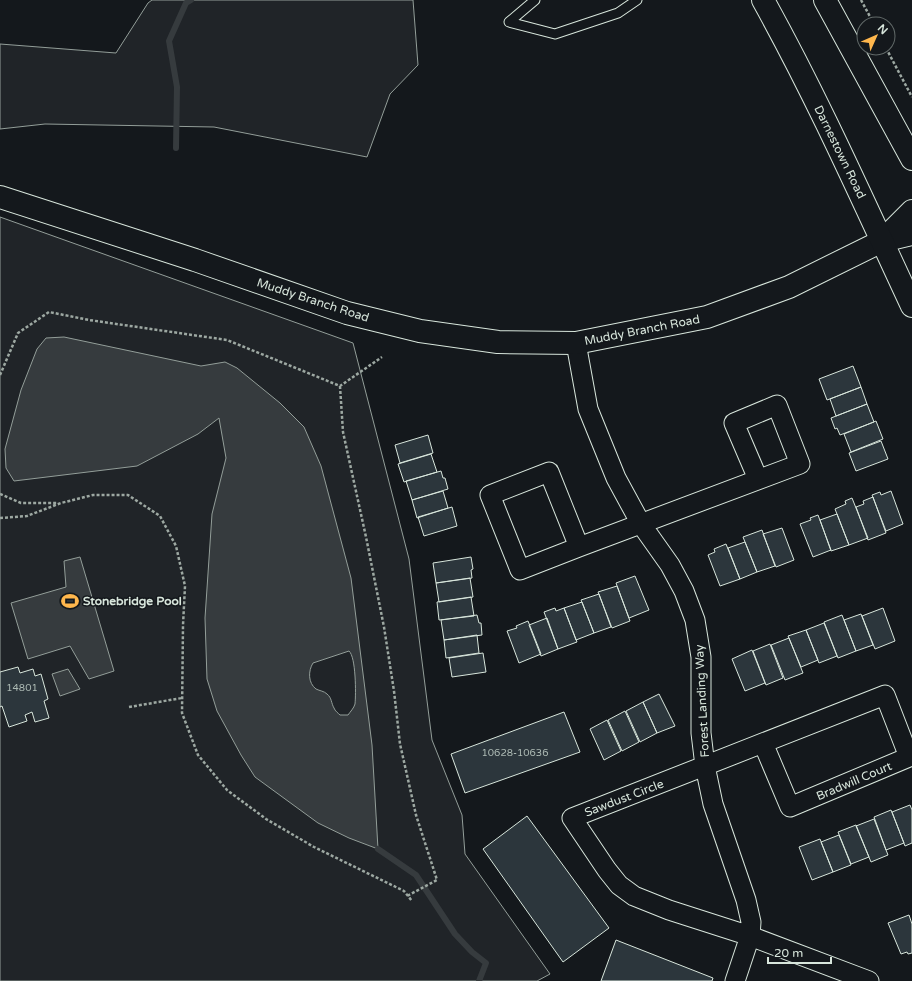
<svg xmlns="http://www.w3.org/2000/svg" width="912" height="981" font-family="'Varela Round',sans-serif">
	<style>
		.green { fill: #202428; stroke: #939e99 }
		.water { fill: #363b3e; stroke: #939e99; fill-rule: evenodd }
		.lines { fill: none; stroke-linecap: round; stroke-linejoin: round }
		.stream { stroke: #363b3e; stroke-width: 6 }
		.building { fill: #2c363c; stroke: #d8e6dc }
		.lane-casing { stroke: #d8e6dc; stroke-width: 11 }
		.street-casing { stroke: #d8e6dc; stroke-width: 21 }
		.secondary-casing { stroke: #d8e6dc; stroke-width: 24 }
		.primary-casing { stroke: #d8e6dc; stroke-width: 24 }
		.path { stroke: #9da8a2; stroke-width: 2.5; stroke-dasharray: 3 2; stroke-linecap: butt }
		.lane { stroke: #14181c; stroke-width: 9 }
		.street { stroke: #14181c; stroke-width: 19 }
		.secondary { stroke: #14181c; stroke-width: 22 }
		.primary { stroke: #14181c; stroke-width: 22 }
		.labels { text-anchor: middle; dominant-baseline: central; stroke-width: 3; stroke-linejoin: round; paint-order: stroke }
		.number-label { font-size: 10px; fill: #adbab4 }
		.street-label { font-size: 12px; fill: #d8e6dc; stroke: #14181c }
		.poi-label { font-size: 12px; font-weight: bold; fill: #d8e6dc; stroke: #14181c; text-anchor: start }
	</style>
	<rect width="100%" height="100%" fill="#14181c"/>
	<path class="green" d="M152,0H413L418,65L390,94L367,157L214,127L45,124L0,129V44L116,53L148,3Z
		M0,217L353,343L409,559L432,740L462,815L465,854L550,974L537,981H0Z"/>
	<path class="water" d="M64,337L201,366L225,362L237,368L280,403L304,427L321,466L351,578L372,745L378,849L349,838L318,823L255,777L241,755L217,711L207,679L205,618L212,514L226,458L219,418L198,434L137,466L14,481L6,468L5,449L21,390L37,349L46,338ZM349,651C356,657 356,694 355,704C354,708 350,712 348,715H340C338,713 335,711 334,708C331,703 332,698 327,694C324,691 320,691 316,689C308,683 308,671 313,663Z
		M80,557L114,671L89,679L70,646L28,659L11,603L66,587L64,561Z
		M68,669L80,689L60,696L52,674Z"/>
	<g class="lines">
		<path class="stream" d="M176,148L177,87L169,41L186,3L191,0
			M378,849L416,875L455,934L472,952L486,963L479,981"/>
	</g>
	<path class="building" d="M853,366L861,387L827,400L819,379Z
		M861,387L867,404L836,416L830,399Z
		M867,404L874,422L840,435L837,428L835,429L831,418Z
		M876,421L883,439L851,452L844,434Z
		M428,435L433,453L400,463L395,445Z
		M881,441L888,459L856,471L849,453Z
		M431,454L437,472L404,482L398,464Z
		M441,471L443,478H445L448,489L412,500L406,481Z
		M443,491L448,508L417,518L412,500Z
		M891,491L903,524L886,531L872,495L880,492L881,495Z
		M873,497L886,533L868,540L856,507L864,504L863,501Z
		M852,498L868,538L849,545L835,509L846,504L845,501Z
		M452,507L457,526L424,536L418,517Z
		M837,514L849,545L831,551L820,520Z
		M818,515L831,550L813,557L800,524L811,520L810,518Z
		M782,528L794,560L776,567L763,534Z
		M762,530L775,566L757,572L743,537Z
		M745,542L757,572L740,579L728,548Z
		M726,544L740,579L720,586L708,555L715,552L714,549Z
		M471,557L473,569L471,570L472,578L436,583L433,563Z
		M635,576L649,610L629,618L616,583Z
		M470,578L473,597L439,602L436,583Z
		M617,586L630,621L612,628L598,592Z
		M599,594L611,627L594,633L581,600Z
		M471,597L474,616L439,620L437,602Z
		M582,602L594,633L576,640L564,608Z
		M555,608L556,611L564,608L577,642L558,649L544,612Z
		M883,608L895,641L875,649L862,616Z
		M861,614L873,645L856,651L844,620Z
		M477,615L479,623H481L482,635L444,640L441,620Z
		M842,615L856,651L838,658L824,622Z
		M547,618L558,649L541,656L529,625Z
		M528,621L541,654L519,663L507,631L517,628L516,626Z
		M824,623L837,656L819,663L806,630Z
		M806,630L818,660L801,667L788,636Z
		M477,635L479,653L446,658L444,640Z
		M789,638L803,673L785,680L771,645Z
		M770,644L783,678L766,685L753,651Z
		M752,650L765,683L745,691L732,659Z
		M483,653L486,672L452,677L449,658Z
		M18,667L20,673L33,669L35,676L41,674L48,699L44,701L49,718L35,722L32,712L25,715L27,721L9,727L2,706L0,707V672Z
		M659,694L675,726L657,733L643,702Z
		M643,702L657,733L640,742L626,711Z
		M625,711L639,742L622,751L608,720Z
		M564,712L580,752L465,793L451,754Z
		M607,720L621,751L604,760L590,729Z
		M910,805L912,810V843L905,846L892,812Z
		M891,810L904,843L886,850L874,817Z
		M527,816L609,928L563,962L483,849Z
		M874,819L888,855L871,862L856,826Z
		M856,825L869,857L851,864L838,832Z
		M839,835L851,865L833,872L821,842Z
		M820,839L833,872L812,880L799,847Z
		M909,915L912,924V953L908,954L907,952L901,954L888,923Z
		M616,940L713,978L712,981H601Z"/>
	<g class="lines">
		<g class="lane-casing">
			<path id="lane" d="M535,0L509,22L555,34L618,13L637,0"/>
		</g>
		<g class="street-casing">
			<path id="street" d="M576,343L588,409L616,478L641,524L670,565L684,591L695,620L701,657V733L705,766L713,804L746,900L751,922L750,936L735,981
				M579,547L549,472L490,495L520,570L579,547L800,464L777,405L734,423L758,479
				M763,743L790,807L909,757L885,695C780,736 676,778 572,818L607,870L619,885L634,896L669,910L750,936L869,981"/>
		</g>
		<g class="secondary-casing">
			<path id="secondary" d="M0,197L195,260L347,313L420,331L498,342L576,343L707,317L789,287L882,241L912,234
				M882,241L912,211"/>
		</g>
		<g class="primary-casing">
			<path id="primary" d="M763,0C818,99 864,203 912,306
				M825,0L912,159"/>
		</g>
		<path class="path" d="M861,0L874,24
			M886,48L912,97
			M0,375L18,333L49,312L89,320L227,340L340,386L382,357
			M340,386L343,432L366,537L384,627L394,691L400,744L416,815L437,880L407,896
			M0,494L21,503H58
			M0,518L27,516L61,503L93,495H128L160,516L176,546L185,586L183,625L182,713L198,755L227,790L266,819L314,847L404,891L412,901
			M129,707L182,698"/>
		<use href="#lane" class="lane"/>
		<use href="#street" class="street"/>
		<use href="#secondary" class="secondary"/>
		<use href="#primary" class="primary"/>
	</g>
	<defs>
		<g id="stadium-bare" transform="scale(1.38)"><path d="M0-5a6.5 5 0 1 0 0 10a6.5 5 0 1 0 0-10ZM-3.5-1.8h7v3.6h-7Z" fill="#ffb74d" stroke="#14181c" stroke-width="2.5" paint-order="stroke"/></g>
	</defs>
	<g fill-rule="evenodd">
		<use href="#stadium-bare" x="70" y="601"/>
	</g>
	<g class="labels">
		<g class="number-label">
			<text x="22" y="688">14801</text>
			<text x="515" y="753">10628-10636</text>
		</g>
		<g class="street-label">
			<text transform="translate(840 152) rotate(64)">Darnestown Road</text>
			<text transform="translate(313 300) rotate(18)">Muddy Branch Road</text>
			<text transform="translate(642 330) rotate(-11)">Muddy Branch Road</text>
			<text transform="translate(702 701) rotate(-93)">Forest Landing Way</text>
			<text transform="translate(854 781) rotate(-23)">Bradwill Court</text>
			<text transform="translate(624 798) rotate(-21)">Sawdust Circle</text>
		</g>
		<g class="poi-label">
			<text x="83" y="601">Stonebridge Pool</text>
		</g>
	</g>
	<g transform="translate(876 36) rotate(45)"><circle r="19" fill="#14181c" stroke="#626a69"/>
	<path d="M0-3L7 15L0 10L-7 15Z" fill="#ffb74d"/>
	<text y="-6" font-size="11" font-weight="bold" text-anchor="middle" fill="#d8e6dc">N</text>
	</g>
	<path d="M768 957v6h63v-6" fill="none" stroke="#d8e6dc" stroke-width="2"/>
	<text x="774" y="957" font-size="12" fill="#d8e6dc" stroke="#14181c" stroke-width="3" paint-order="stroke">20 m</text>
</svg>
